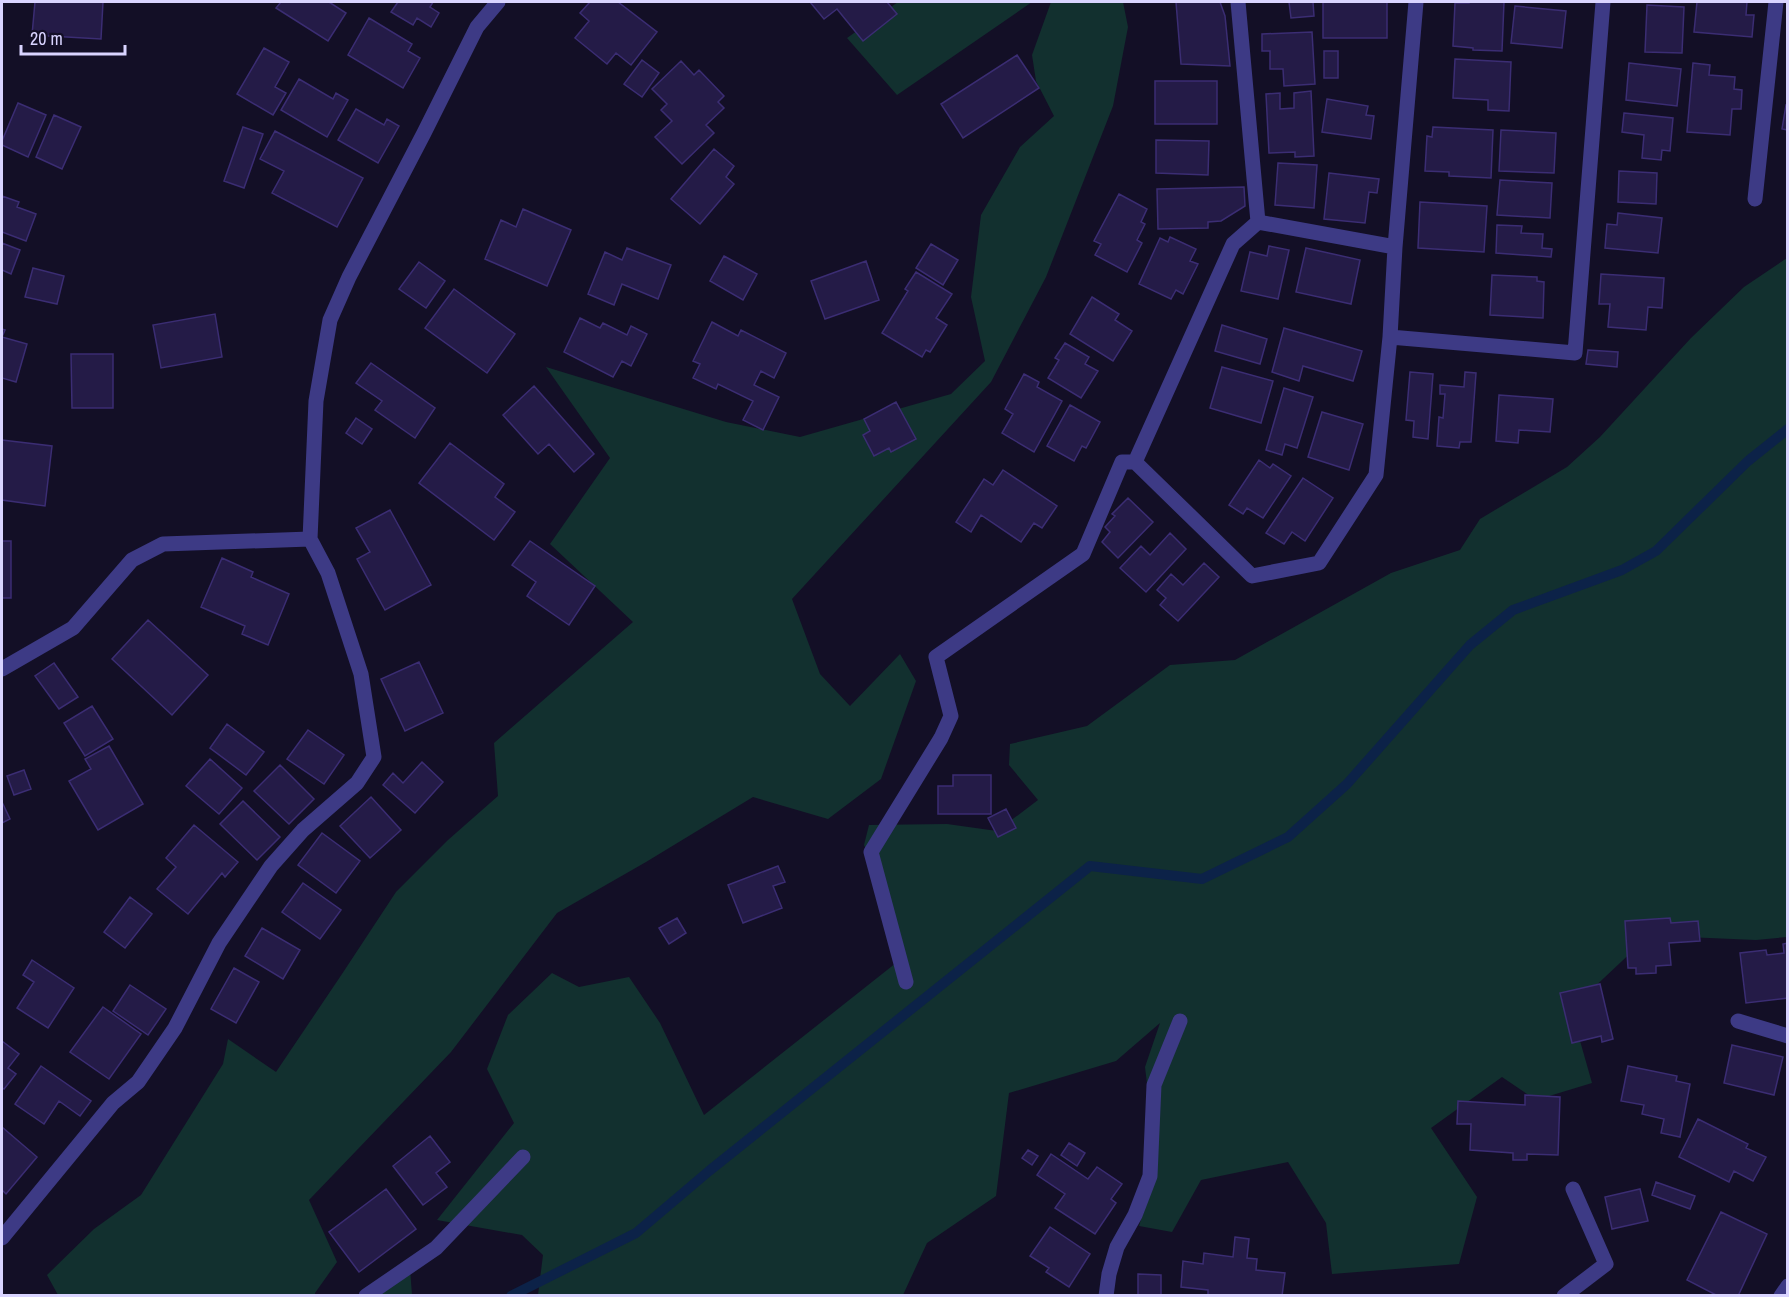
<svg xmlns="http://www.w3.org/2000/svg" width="1789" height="1297" font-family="'Archivo Narrow',sans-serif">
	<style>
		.green { fill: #12302f }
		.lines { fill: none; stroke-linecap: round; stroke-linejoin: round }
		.stream { stroke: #0c2248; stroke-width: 10 }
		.building { fill: #241b47; stroke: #3b2d73; stroke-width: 1.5 }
		.minor { stroke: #3d3a85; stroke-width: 15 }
	</style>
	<rect width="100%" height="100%" fill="#130f26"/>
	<path class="green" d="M898,2H1032L897,95L847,38Z
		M1051,2H1123L1128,27L1113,106L1046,277L991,382L792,599L820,674L850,706L900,654L916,681L881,779L828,819L753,797L646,862L557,913L451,1052L309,1200L337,1262L315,1293V1295H58L47,1275L94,1229L141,1195L223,1064L228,1039L276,1072L342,974L396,892L448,840L498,796L494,743L633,622L550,544L610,458L546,367L726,422L800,437L951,394L985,361L971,297L981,215L1020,147L1054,116L1036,81L1032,55Z
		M1787,258V937L1756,940L1686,937L1638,946L1571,1009L1592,1083L1536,1100L1502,1077L1431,1128L1477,1197L1459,1264L1332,1274L1326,1223L1288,1162L1201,1180L1172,1232L1139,1226L1157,1167L1145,1067L1160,1023L1116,1061L1009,1093L996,1196L927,1243L903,1295H538L543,1255L522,1235L437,1220L514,1123L487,1069L508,1015L552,973L579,987L629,977L660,1023L704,1115L901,959L890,903L864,845L869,825L947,824L997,831L1038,800L1009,765L1010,744L1087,726L1170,665L1235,660L1391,573L1460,550L1480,519L1567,467L1600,437L1691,338L1744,287Z
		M410,1268L412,1295L366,1296Z"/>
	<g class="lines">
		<path class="stream" d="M511,1296L636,1233L709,1171L1090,866L1202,879L1288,837L1347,784L1470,645L1513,610L1622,570L1656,551L1748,461L1788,429"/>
	</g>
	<path class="building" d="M35,2H103L101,39L32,35Z
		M281,2H329L346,13L328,41L276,8Z
		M398,2H397H433L430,7L439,13L431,27L417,18L413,25L391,12Z
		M590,2H618L657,32L631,65L616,53L607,64L575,38L589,21L580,13Z
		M810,2H887L897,14L863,41L837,9L824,19Z
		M1176,2H1220L1225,16L1230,66L1181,64Z
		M1289,2H1313L1314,16L1291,18Z
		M1323,2H1387V38H1323Z
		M1469,2H1504L1502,51L1473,50V48L1453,46L1455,3H1469Z
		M1697,2H1747L1746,15H1754L1752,37L1694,32Z
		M1647,5L1684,7L1682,53L1645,52Z
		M1515,6L1566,11L1562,48L1511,43Z
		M369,18L412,44L408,51L420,58L403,88L348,55Z
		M1312,32L1315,84L1284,86L1283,69H1270V51H1262V34Z
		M264,48L289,62L275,87L286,93L273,115L237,94Z
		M1324,51H1338V78H1324Z
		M1017,55L1039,88L963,138L941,104Z
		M1455,59L1511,62L1509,111L1488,110V100L1453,98Z
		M642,60L659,73L642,97L624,84Z
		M681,61L694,75L699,70L724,96L718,102L724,108L706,125L714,133L682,164L655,137L672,121L661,110L667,104L652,89Z
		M1629,63L1681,69L1677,106L1626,100Z
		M1693,63L1710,65L1709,75L1735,77L1734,89L1742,90L1741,109H1732L1730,135L1687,132Z
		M299,79L333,99L336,93L348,100L327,137L281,110Z
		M1155,81H1217V124H1155Z
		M1311,91L1314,156L1295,157V152L1269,153L1266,94L1280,93V109L1294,108V93Z
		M1327,99L1368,106L1366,115L1374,116L1371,139L1322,132Z
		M18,103L46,115L28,157L2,145V141Z
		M1786,105L1788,106V130L1782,129Z
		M356,109L384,125L387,119L399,126L378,163L338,140Z
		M1624,113L1673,118L1670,151L1662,150L1661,160L1642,158L1644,135L1622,132Z
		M54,115L81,127L62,169L36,157Z
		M243,127L263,134L244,188L224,181Z
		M1433,127L1493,130L1491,178L1449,176V172L1425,171L1427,136L1432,137Z
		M1501,130L1556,133L1554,173L1499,171Z
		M275,131L363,178L337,227L272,193L284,171L260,159Z
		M1156,140L1209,141L1208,175L1156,173Z
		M714,149L734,166L726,177L734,184L700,224L671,199Z
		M1278,163L1317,165L1314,208L1275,205Z
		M1619,171L1657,173L1656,204L1618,202Z
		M1329,173L1379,179L1377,193L1369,192L1365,223L1324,219Z
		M1500,180L1552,183L1550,218L1497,215Z
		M1244,187L1245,206L1221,221L1208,222V228L1158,229L1157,189Z
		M1119,194L1147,209L1141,222L1145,224L1137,240L1142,243L1127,272L1095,255L1101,244L1094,241Z
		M2,196L19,202L17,207L36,214L26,241L2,232Z
		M1420,202L1487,206L1484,252L1418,248Z
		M523,209L571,230L547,286L485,259L501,220L516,227Z
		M1618,213L1662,218L1658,253L1605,248L1607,224L1617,225Z
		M1497,225L1522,226L1521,233L1543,234L1542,248L1552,249L1551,257L1496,253Z
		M1170,237L1196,249L1190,261L1198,264L1183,294L1176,290L1171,299L1139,284L1160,238L1168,242Z
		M2,243L20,250L11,274L2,270Z
		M931,244L958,260L943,285L916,268Z
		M1269,246L1289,250L1278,299L1241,291L1250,252L1267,256Z
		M627,248L671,265L658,299L622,284L614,305L588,294L605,252L622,260Z
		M1306,248L1360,260L1351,304L1296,292Z
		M724,256L757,274L743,300L710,281Z
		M866,261L879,300L825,319L811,281Z
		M419,262L445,281L426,308L399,289Z
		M33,268L64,276L57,304L25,297Z
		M916,272L952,294L936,318L947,325L930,352L926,350L922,357L882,333L908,291L905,289Z
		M1601,274L1664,278L1662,308L1648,307L1646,330L1608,327L1610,304H1599Z
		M1492,275L1537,277V281L1544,282L1543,318L1490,315Z
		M454,289L515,334L487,373L425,328Z
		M1092,297L1119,314L1115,320L1132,331L1113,361L1070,334Z
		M215,314L222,357L161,368L153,325Z
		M580,318L600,328L603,323L627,335L631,326L647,334L631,366L622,361L613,377L564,352Z
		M712,322L738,336L741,330L786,353L774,378L761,371L754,385L779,397L763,430L743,420L753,401L718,384L716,389L693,378L700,364L693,361Z
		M1222,325L1267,339L1260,364L1215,351Z
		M1284,328L1362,351L1353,381L1303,366L1299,381L1272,372Z
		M2,329L5,330L2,337L27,344L16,382L2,378Z
		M1065,343L1089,357L1085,364L1098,371L1081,398L1048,378L1059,360L1055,358Z
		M1588,350L1618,352L1617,367L1586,364Z
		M71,354H113V408H72Z
		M371,363L435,408L415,438L375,410L382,401L356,383Z
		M1222,367L1273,381L1261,423L1210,408Z
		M1410,372L1433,374L1428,439L1413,437L1414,421L1406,420Z
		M1465,372L1476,373L1471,442H1460L1459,448L1437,446L1439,417L1443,418L1445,394H1440V385L1464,387Z
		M1024,374L1039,382L1037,387L1062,401L1034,452L1002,433L1013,414L1005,409Z
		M534,386L594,454L574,472L549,444L538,454L503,415Z
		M1284,388L1313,397L1297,448L1285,444L1282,455L1266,450Z
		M1499,395L1553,399L1550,432L1519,430L1518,443L1496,441Z
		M896,402L916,439L891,452L889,448L874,456L863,435L870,431L864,419Z
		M1070,405L1100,422L1086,448L1082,446L1074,461L1047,446Z
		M1322,412L1363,424L1349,470L1308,457Z
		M356,418L372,429L362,444L346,433Z
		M2,440L52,446L45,506L2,500Z
		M450,443L504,484L495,497L515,512L494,540L419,483Z
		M1259,460L1270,468L1273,464L1291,476L1263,518L1247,508L1243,514L1229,505Z
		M1003,470L1057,506L1042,528L1034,523L1021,542L981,515L971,532L956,522L984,479L993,485Z
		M1303,478L1333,498L1305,541L1292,532L1284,544L1266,533Z
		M1128,498L1153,522L1118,558L1102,542L1110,532L1105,527L1115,516L1112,514Z
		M390,510L431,585L385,610L357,559L370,552L356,528Z
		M1170,533L1186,549L1146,592L1120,568L1141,546L1150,555Z
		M2,541H11V598H2Z
		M530,541L595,586L569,625L527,596L536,582L512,565Z
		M222,558L253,572L251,577L289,594L268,645L242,634L245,626L201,607Z
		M1204,563L1219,577L1178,621L1160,605L1166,598L1157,590L1171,574L1183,585Z
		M148,620L208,675L172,715L112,659Z
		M419,662L443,713L405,731L381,679Z
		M54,663L78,697L59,709L35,676Z
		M92,706L113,739L85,756L64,723Z
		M227,724L264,752L246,775L210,748Z
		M308,730L344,755L324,784L287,759Z
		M109,746L143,804L98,830L69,781L91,769L85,759Z
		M210,759L242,788L219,814L186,786Z
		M422,762L443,782L415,813L383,785L393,773L403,783Z
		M280,765L314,799L289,824L254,791Z
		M24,770L31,789L14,795L7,776Z
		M953,775H991V814H938V786H953Z
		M371,797L401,830L370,858L340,826Z
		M243,801L280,837L257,860L220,824Z
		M2,802L10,819L2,823Z
		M1006,809L1016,828L998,837L988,818Z
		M194,825L238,862L225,877L222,873L188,914L157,889L176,867L166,858Z
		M322,833L360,861L336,893L298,865Z
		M778,866L785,882L773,886L782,908L743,923L728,885Z
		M303,883L341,910L320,939L282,912Z
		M130,897L152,914L125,948L104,932Z
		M677,918L686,933L669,944L659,928Z
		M1670,918L1671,923L1698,921L1700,941L1669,943L1671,965L1656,966V973L1636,974V968H1628L1625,921Z
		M262,928L300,950L283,979L245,956Z
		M1788,943V998L1746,1003L1740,953L1766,950L1767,955L1784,953L1783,944Z
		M32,960L74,988L48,1028L17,1008L34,982L23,975Z
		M234,968L259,982L236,1023L211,1009Z
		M1600,984L1613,1039L1602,1042L1601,1036L1572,1043L1560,993Z
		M130,985L166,1009L148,1035L113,1011Z
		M103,1007L141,1034L109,1079L70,1052Z
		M2,1041L19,1054L8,1068L16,1074L4,1089L2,1088Z
		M1732,1045L1783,1057L1774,1095L1724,1083Z
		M41,1066L91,1101L80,1116L59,1101L44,1124L15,1104Z
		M1628,1066L1677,1076L1676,1081L1690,1084L1680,1137L1661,1133L1664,1119L1642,1114L1644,1105L1621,1101Z
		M1525,1095L1560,1097L1558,1155L1527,1154V1160H1513V1153L1470,1150L1471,1124H1457L1458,1101L1525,1105Z
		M1698,1119L1748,1144L1746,1148L1766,1157L1753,1181L1734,1171L1729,1182L1679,1157Z
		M2,1127L37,1157L6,1194L2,1190Z
		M430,1136L450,1162L436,1173L447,1187L423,1205L393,1166Z
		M1069,1143L1085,1153L1077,1166L1061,1155Z
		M1028,1150L1038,1156L1032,1165L1022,1158Z
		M1051,1154L1088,1179L1097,1167L1122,1184L1111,1199L1116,1203L1095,1234L1055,1208L1065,1194L1037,1175Z
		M1656,1182L1695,1196L1690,1209L1652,1195Z
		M386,1189L416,1229L359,1272L329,1232Z
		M1640,1189L1648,1221L1612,1229L1605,1197Z
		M1721,1212L1767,1234L1738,1296H1718L1687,1280Z
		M1050,1227L1090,1254L1069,1287L1046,1272L1049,1268L1030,1256Z
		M1235,1237L1249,1239L1247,1258L1257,1259L1256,1270L1285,1273L1282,1296H1208V1290L1181,1287L1183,1261L1203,1264L1204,1253L1233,1257Z
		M1138,1274L1161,1275V1296H1138Z"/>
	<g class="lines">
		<path class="minor" d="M1755,199L1776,2
			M1258,222L1395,247
			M1390,337L1575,353L1603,2
			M1135,462L1233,244L1258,222L1238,2
			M2,669L73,628L132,560L163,544L310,539L316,401L330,320L349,277L424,133L477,27L498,2
			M906,982L871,852L941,738L951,716L936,657L1083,554L1122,462H1135L1252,576L1319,563L1376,475L1390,337L1395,247L1416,2
			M1738,1021L1788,1036
			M2,1238L113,1103L138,1082L175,1028L219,943L271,866L303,830L357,783L374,757L361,674L328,573L310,539
			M366,1296L436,1248L523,1157
			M1106,1296L1109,1274L1117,1247L1135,1215L1150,1176L1154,1085L1180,1021
			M1564,1296L1606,1264L1573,1189
			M1781,1296L1788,1286"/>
	</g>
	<rect width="1789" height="1297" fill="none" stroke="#d9d4ff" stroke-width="6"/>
	<path d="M21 45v9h104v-9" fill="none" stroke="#d9d4ff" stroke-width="3"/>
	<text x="30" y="45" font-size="18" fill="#d9d4ff" stroke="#130f26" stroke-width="4.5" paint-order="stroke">20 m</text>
</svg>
